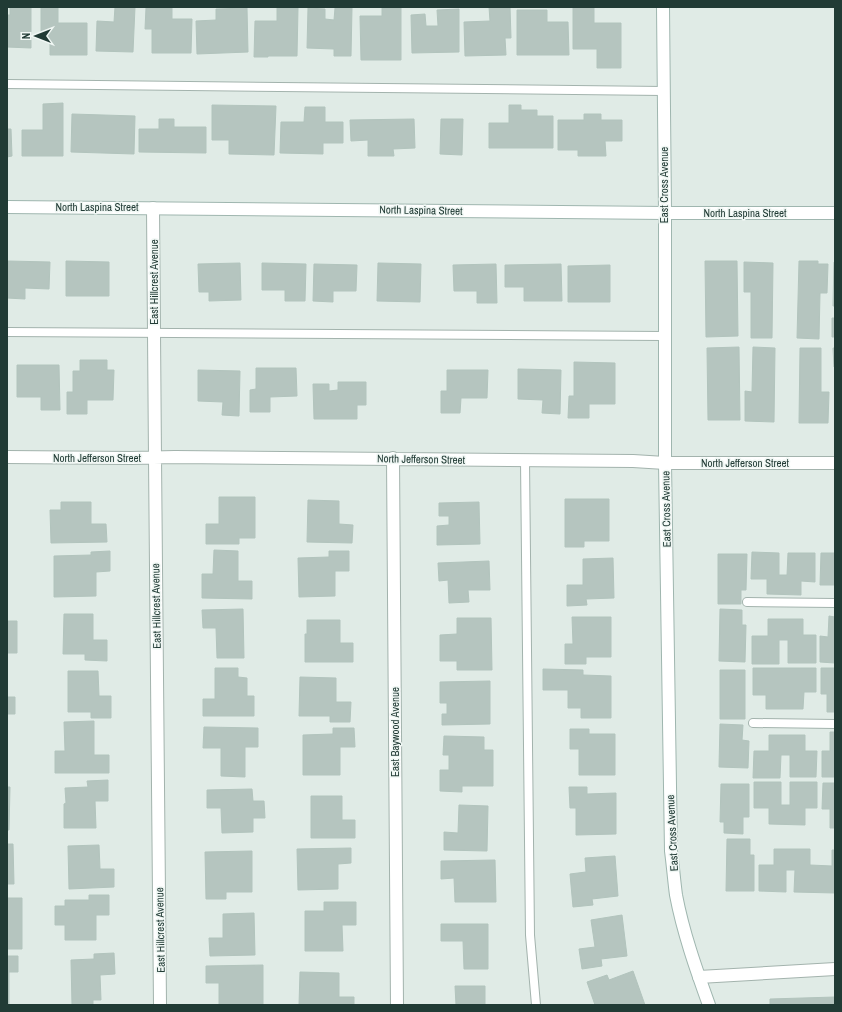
<svg xmlns="http://www.w3.org/2000/svg" width="842" height="1012" font-family="'Archivo Narrow',sans-serif">
	<style>
		.building { fill: #b5c5bf; stroke: #b2c4bd }
		.lines { fill: none; stroke-linecap: round; stroke-linejoin: round }
		.lane-casing { stroke: #a3b3ad; stroke-width: 10 }
		.street-casing { stroke: #a3b3ad; stroke-width: 14 }
		.secondary-casing { stroke: #9fb6af; stroke-width: 14 }
		.lane { stroke: #fff; stroke-width: 8 }
		.street { stroke: #fff; stroke-width: 12 }
		.secondary { stroke: #fff; stroke-width: 12 }
		.labels { text-anchor: middle; dominant-baseline: central; stroke-width: 3; stroke-linejoin: round; paint-order: stroke }
		.street-label { font-size: 11px; fill: #213b35; stroke: #f0f7f4 }
	</style>
	<rect width="100%" height="100%" fill="#e0ebe6"/>
	<path class="building" d="M10,7H31V48L7,47V15H10Z
		M41,7H58V23H87V55H50V39H41Z
		M115,7H135L133,52L96,51L97,21L114,22Z
		M489,7H510L511,38H505L506,55L465,56L464,22L490,21Z
		M573,7H594V23H621V68H597V49H573Z
		M146,8H172V19H192L191,53H152V29H145Z
		M247,8L248,52L197,54L196,21L216,20V9Z
		M277,8H298L297,56H268V57H254L255,21H277Z
		M308,8L325,9V19L334,20L335,8H352L351,56H334V49L307,48Z
		M382,8H401V60H361L360,16H382Z
		M459,9V52L412,53L411,15L425,14L426,26H438L437,10Z
		M517,10H547V22H568L569,55H517Z
		M63,103V156H22V130H43V104Z
		M212,105L276,106L274,155L229,154V140H212Z
		M509,105H521V110H537V116H553V148H489V123H509Z
		M305,107H325V122H343V143H323V154L280,153L281,122H304Z
		M72,114L135,116L134,154L71,152Z
		M584,114H601V120H622V141H605L606,156H578V150H558V120H584Z
		M159,119H174V127H206V153L139,152V129H159Z
		M414,119L415,148L393,149L394,156H368V140L351,141L350,120Z
		M441,119H463L462,155L440,154Z
		M7,129H11L12,156L7,157Z
		M8,261L50,262L49,289L25,288V299L7,298Z
		M66,261L109,262V296H66Z
		M705,261H737L738,336L706,337Z
		M799,261H818V264H828L827,293H820L819,339L797,338Z
		M744,262L773,263L772,338H751V292H744Z
		M834,262H835V306H833Z
		M240,263L241,300L209,301V292H199L198,264Z
		M262,263L306,264L305,301H285V290H262Z
		M378,263L421,264L420,302L377,301Z
		M314,264L357,265L356,291H333V302L313,301Z
		M496,264L497,303H477V291H454L453,265Z
		M561,264L562,301H524V287H505V265Z
		M610,265V302H568V266Z
		M832,318H835V337H832Z
		M739,347L740,420H708L707,348Z
		M753,347L775,348L774,422L745,421V391L752,392Z
		M800,348H821V392H829L828,423H799Z
		M833,348H835V367H834Z
		M80,360H107V370H114L113,400H87V414H67V392H73V371H80Z
		M574,362L615,363V404H589V418H568L569,396H574Z
		M17,365H59L60,410H41V397H17Z
		M256,368H296L297,396L270,397V412H250V390L256,389Z
		M518,369L561,370L560,414L542,413L543,400L518,399Z
		M198,370L240,371L239,416L222,415L223,402L198,401Z
		M447,370H488L487,398H461L460,413H441V391H447Z
		M338,382H366V405H357V419H314L313,384H329V391L338,390Z
		M219,497H255V538H239V544H206V524H219Z
		M565,499H609V541H584V547H565Z
		M308,500L339,501V524L353,525L352,543L307,542Z
		M61,502H91V524H106L107,542L51,543L50,510H61Z
		M479,502L480,544L437,545V526L449,525V516H439V503Z
		M214,550L238,551V581H252V599L202,598V574H213Z
		M110,551V571L96,572V596L54,597V556L91,555V552Z
		M329,551H349V571H335V596L299,597L298,558L329,557Z
		M752,552L779,553V575H787L788,553H815V582L801,581V595L767,594V579H751Z
		M821,553H835V585H820Z
		M718,554H747L746,590H741V604H718Z
		M613,558L614,598L586,599L587,605L567,606V585H583V559Z
		M489,561L490,590H468L469,602L449,603L448,580L439,581L438,563Z
		M243,609L244,658H217L216,628H203L202,610Z
		M720,609L742,610V625H746L745,662L719,661Z
		M64,614H93V640H107V661L85,660V654H63Z
		M829,616L835,617V663L820,662V636L828,637Z
		M572,617H611V657H586V664H565V644H573Z
		M457,618H491L492,670H457V661H440V635L457,634Z
		M768,619H803V635H816V663H788V640H779V664H752V636H768Z
		M307,620H340V643H353V662H305V634H307Z
		M7,621H17V653H7Z
		M215,668H238V677L247,678V696H254V716H203V699H215Z
		M753,668H816V692H804L803,709H766V695H753Z
		M821,668H835V712H827V694H821Z
		M543,669L583,670V675L611,676V718H581V708H568V690H543Z
		M720,670H745V719H720Z
		M68,671H98L99,696H111V718H91V712H68Z
		M300,677L336,678V702H351L350,722H330V716H299Z
		M490,681V724L442,725V714H447V703H440V682Z
		M7,697H15V714H7Z
		M94,721V755H109V773H55V751H65L64,722Z
		M720,724L743,725L742,740L749,741L748,768L719,767Z
		M204,727L258,728V747H245V777L221,776V748H203Z
		M333,728H354L355,747H340V775H303V735L333,734Z
		M570,729H589V734H615V775H579V749H570Z
		M830,732H835V777H822V751H830Z
		M769,735H805V751H817L816,777H790V755H781L780,778H753L754,751H769Z
		M444,736L484,737V750H493V786H462V792L440,791V770H449V755H443Z
		M108,780V801H95L96,828H64V804L66,803L65,788L88,787L87,781Z
		M754,782H781V805H790V782H817V808H805V825L769,824V808H754Z
		M823,783H835V828H830V809H822Z
		M721,784H749V817H743V834L724,833V822H720Z
		M7,787H10L9,830H7Z
		M569,787H587V794L616,793V834L576,835V808H570Z
		M252,789L253,801H264L265,818H253V832L222,833L221,808H207V790Z
		M311,796H342V820H355V838H311Z
		M459,805L488,806L487,851L444,850V832L458,833Z
		M727,839H750V855H754V891H726Z
		M7,844H13L14,884H7Z
		M99,845L100,869H114V887L69,889L68,846Z
		M351,848V863L338,864V889L298,890L297,849Z
		M774,849H810V865L832,866V850H835V893L794,892L795,870H786V892L759,891V865H774Z
		M252,851V892H226V899H206L205,852Z
		M615,856L618,896L592,899L593,905L573,907L570,874L586,872L585,858Z
		M495,860L496,902H455L454,878L441,879V861Z
		M89,895H109V915H96V940H65V925H55V906H65V900H89Z
		M7,898H22V949H7Z
		M324,902H356V925H342L343,951H305V911H324Z
		M254,913L255,955L210,956L209,938H223V914Z
		M622,915L627,956L601,959L602,966L582,969L579,949L595,947L591,920Z
		M441,924H488V969H464L463,941H441Z
		M114,953L115,974L100,975L101,1000H93V1005H72L71,960L94,959V954Z
		M7,956H18V972H9V1005H7Z
		M263,965V1005H219V983H206V966Z
		M633,971L645,1005H595L587,982L607,975L609,980Z
		M300,972L339,973V997H354V1005H299Z
		M455,986H485V1005H456Z
		M835,997V1005H770V999Z"/>
	<g class="lines">
		<g class="lane-casing">
			<path id="lane" d="M7,84L663,91
				M7,332L664,336
				M525,460L530,935L536,1005
				M747,602L835,603
				M753,723L835,724"/>
		</g>
		<g class="street-casing">
			<path id="street" d="M153,208L155,458L160,1005
				M7,457L131,458L175,457L633,461L665,463H835
				M393,458L397,1005
				M699,977L835,969"/>
		</g>
		<g class="secondary-casing">
			<path id="secondary" d="M663,7L665,213V463L671,851C673,866 674,880 676,895C683,932 696,969 709,1005
				M7,207L665,213H835"/>
		</g>
		<use href="#lane" class="lane"/>
		<use href="#street" class="street"/>
		<use href="#secondary" class="secondary"/>
	</g>
	<g class="labels">
		<g class="street-label">
			<text transform="translate(664 185) rotate(-90)">East Cross Avenue</text>
			<text x="97" y="207">North Laspina Street</text>
			<text transform="translate(421 210) rotate(1)">North Laspina Street</text>
			<text x="745" y="213">North Laspina Street</text>
			<text transform="translate(154 282) rotate(-90)">East Hillcrest Avenue</text>
			<text x="97" y="458">North Jefferson Street</text>
			<text transform="translate(421 459) rotate(1)">North Jefferson Street</text>
			<text x="745" y="463">North Jefferson Street</text>
			<text transform="translate(666 509) rotate(-91)">East Cross Avenue</text>
			<text transform="translate(156 606) rotate(-91)">East Hillcrest Avenue</text>
			<text transform="translate(395 732) rotate(-90)">East Baywood Avenue</text>
			<text transform="translate(672 833) rotate(-93)">East Cross Avenue</text>
			<text transform="translate(160 930) rotate(-91)">East Hillcrest Avenue</text>
		</g>
	</g>
	<rect width="842" height="1012" fill="none" stroke="#213b35" stroke-width="16"/>
	<g transform="translate(36 36) rotate(270)" stroke="#f0f7f4" stroke-width="3" paint-order="stroke">
	<path d="M0-3L7 15L0 10L-7 15Z" fill="#213b35"/>
	<text y="-6" font-size="11" font-weight="bold" text-anchor="middle" fill="#213b35">N</text>
	</g>
</svg>
